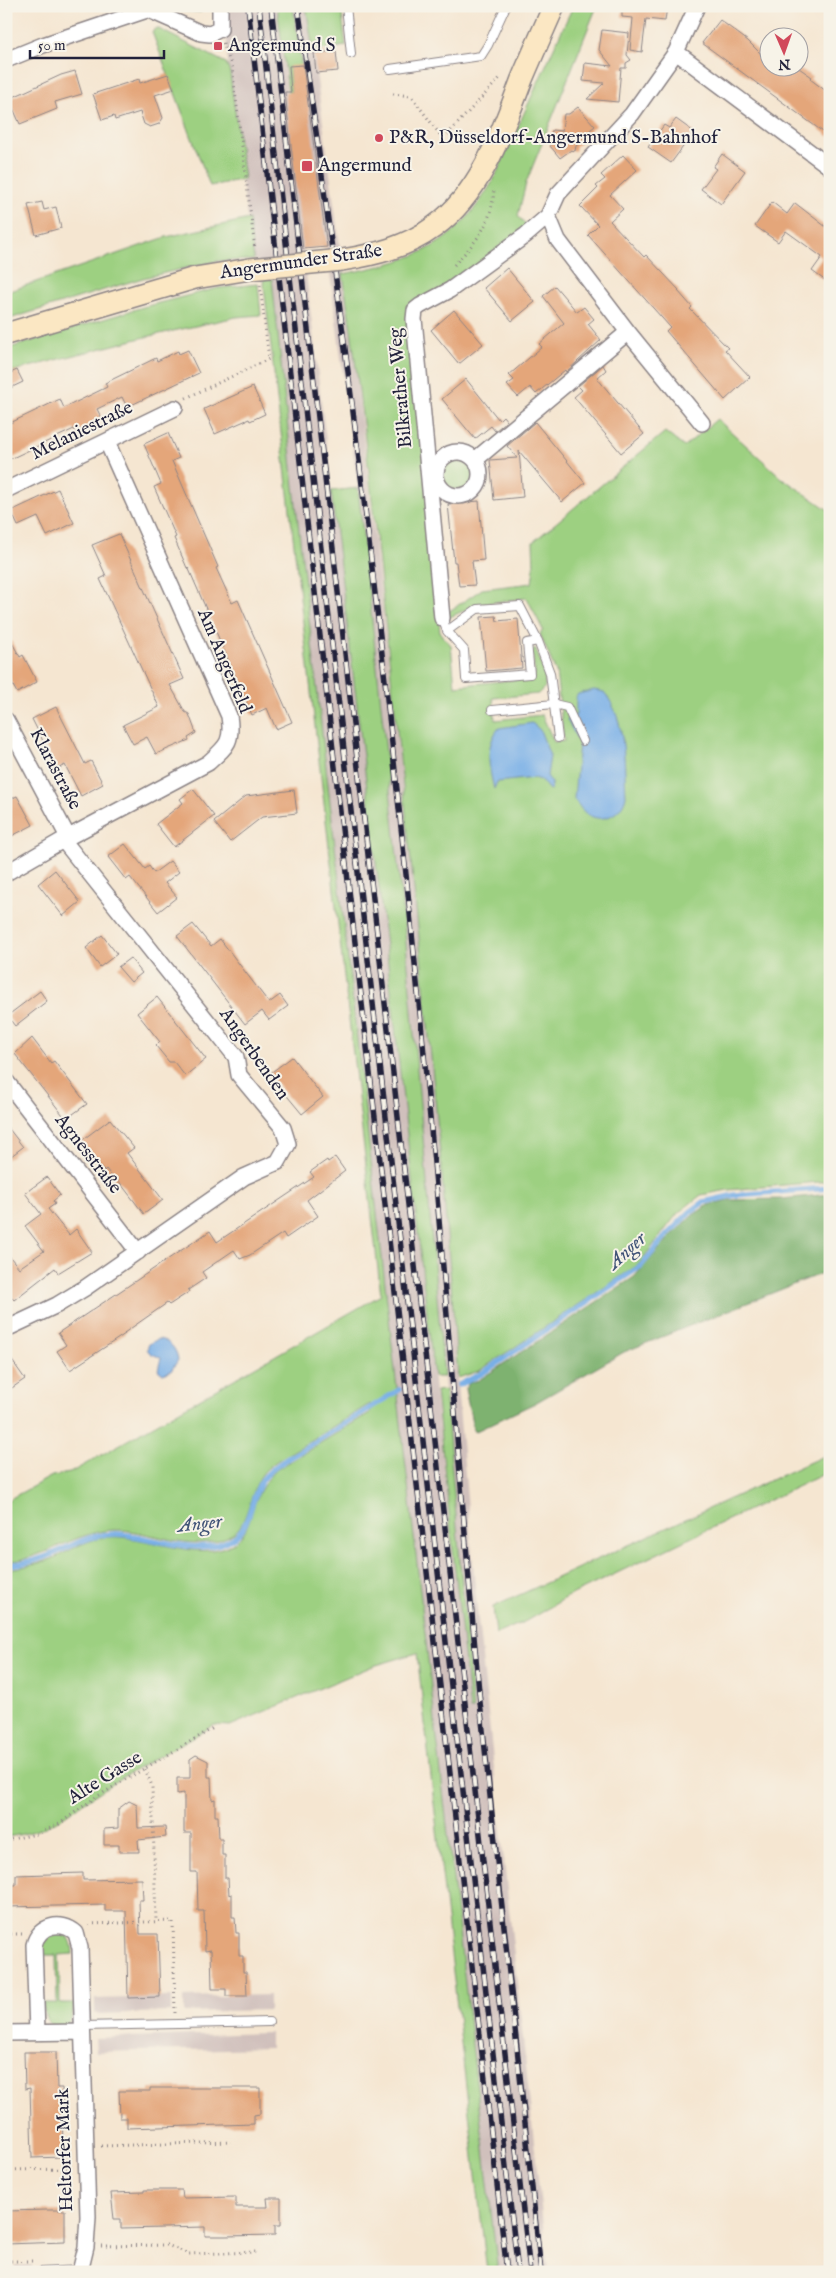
<svg xmlns="http://www.w3.org/2000/svg" width="836" height="2278" font-family="'IM FELL English',serif">
	<style>
		.industrial { fill: #d0c0bc }
		.green { fill: #9dd081; stroke: #60795e }
		.forest { fill: #7eb26f; stroke: #506a55 }
		.water { fill: #78afe7; stroke: #4d6891 }
		.lines { fill: none; stroke-linecap: round; stroke-linejoin: round }
		.stream { stroke: #78afe7; stroke-width: 5.5 }
		.building { fill: #e4a67a }
		.service-casing { stroke: #8c8486; stroke-width: 10 }
		.minor-casing { stroke: #8c8486; stroke-width: 18 }
		.secondary-casing { stroke: #8c8486; stroke-width: 24 }
		.path { stroke: #8c8486; stroke-width: 3; stroke-dasharray: 1 4; stroke-linecap: butt }
		.service { stroke: #fff; stroke-width: 8 }
		.minor { stroke: #fff; stroke-width: 15 }
		.secondary { stroke: #fbe7c3; stroke-width: 21 }
		.rail-casing { stroke: #22223b; stroke-width: 5.5 }
		.rail { stroke: #f7f3e8; stroke-width: 4; stroke-dasharray: 11; stroke-linecap: butt }
		.secondary-bridge-casing { stroke: #8c8486; stroke-width: 24; stroke-linecap: butt }
		.secondary-bridge { stroke: #fbe7c3; stroke-width: 21 }
		.poi-dot { fill: #d1495b; stroke: #f7f3e8; stroke-width: 2 }
		.labels { text-anchor: middle; dominant-baseline: central; stroke-width: 4; stroke-linejoin: round; paint-order: stroke }
		.poi-label { font-size: 19px; fill: #22223b; stroke: #f7f3e8; text-anchor: start }
		.street-label { font-size: 19px; fill: #22223b; stroke: #f7f3e8 }
		.water-label { font-size: 20px; font-style: italic; fill: #405377; stroke: #f7f3e8 }
	</style>
	<rect width="100%" height="100%" fill="#f7f3e8"/>
	<filter id="ink" filterUnits="userSpaceOnUse"><feTurbulence type="fractalNoise" baseFrequency=".02" numOctaves="2"/><feDisplacementMap in="SourceGraphic" scale="10" xChannelSelector="R" yChannelSelector="G"/><feConvolveMatrix kernelMatrix="1 2 1 2 8 2 1 2 1" color-interpolation-filters="sRGB"/></filter>
	<filter id="wash" filterUnits="userSpaceOnUse"><feTurbulence type="fractalNoise" baseFrequency=".0096" numOctaves="4" result="noise"/><feDisplacementMap in="SourceGraphic" scale="20" xChannelSelector="R" yChannelSelector="G"/><feGaussianBlur stdDeviation="1.12" result="paint"/><feColorMatrix in="noise" values="0 0 0 0 0 0 0 0 0 0 0 0 0 0 0 0 0 1.4 0 .05"/><feComposite in="paint" operator="in"/></filter>
	<g filter="url(#wash)">
		<rect width="100%" height="100%" fill="#f5e6d1"/>
		<path class="industrial" d="M225,6H277L303,249L385,937L470,1710H473L405,932L358,488L306,90L293,6H306L313,51L351,327L426,999L451,1279L458,1397L478,1619L548,2272H498L295,496L272,278L250,254L247,219L229,86Z
			M269,1995V2010L184,2012V1997Z
			M171,1997V2012L95,2014V1999Z
			M270,2033V2048L96,2052L95,2038Z
			M32,2265V2272H15V2266Z"/>
		<path class="green" d="M181,6H207L201,12L183,11Z
			M277,6H293L305,90L289,66L291,91L288,92Z
			M306,6H341L346,46L313,51Z
			M573,6H597L526,183L518,216L530,230L412,309L440,633L451,645L455,686L532,678L535,674L532,651L535,648L545,672V687L538,694L493,698L495,720L542,715L554,742L564,741L556,672L540,634L543,630L527,598L478,604L448,618V612L482,589L532,583L534,568L533,542L665,432L684,447L717,419L782,478L830,511V1181L728,1190L701,1195L678,1213L638,1265L479,1371L458,1378C443,1155 419,934 395,712C379,566 365,420 343,274C417,259 452,249 493,181Z
			M157,28L226,63L230,73L244,179L210,186L152,32Z
			M249,219L254,260L217,261L143,278L6,320V290L7,292L166,237Z
			M263,278H272L295,496L498,2272H487L417,1653L373,1666L230,1726L214,1725C175,1748 133,1769 95,1795C60,1818 51,1831 6,1837V1569C24,1567 42,1564 58,1556C75,1548 88,1539 108,1537C144,1534 197,1563 232,1544C249,1534 250,1514 257,1498C261,1487 268,1479 276,1470L371,1412L370,1404C347,1418 324,1432 302,1446C289,1454 274,1461 264,1472C250,1488 249,1522 234,1533C199,1556 156,1532 119,1530C79,1529 46,1559 6,1562V1501L52,1476L70,1473L381,1295Z
			M258,284L261,315L236,317L137,339L6,373V349L143,307L218,288Z
			M442 474a16 16 0 1 1 32 0a16 16 0 1 1-32 0Z
			M358,488L405,932L444,1377H434L385,937L331,491Z
			M445,1390L473,1710H470L436,1391Z
			M830,1453V1471L569,1596L526,1621L496,1634L493,1607Z
			M58,1933C71,1935 72,1942 73,1954L59,1955L60,2003H74C75,2034 43,2035 43,2003H57L56,1955H42L41,1946L47,1936Z"/>
		<path class="forest" d="M830,1194V1270L624,1352L535,1403L474,1432L465,1389L469,1383L479,1380L634,1277L669,1238L693,1215L708,1205L728,1200L782,1199Z"/>
		<path class="water" d="M594,690L604,692C626,719 624,761 626,796C623,813 603,825 587,814C582,811 578,804 574,799L579,743L567,719L576,715V697L578,694Z
			M532,723L540,730L550,756L547,776L552,783L551,789L549,790L541,780L534,778L497,782L494,789C489,768 484,747 499,728Z
			M158,1339C169,1340 177,1349 178,1360L171,1371L163,1374L158,1370L161,1358L150,1353L147,1349L149,1344Z"/>
		<g class="lines">
			<path class="stream" d="M459,1385L481,1374L641,1266L666,1236L690,1212L704,1202L735,1195L830,1188
				M6,1565C24,1564 41,1560 57,1552C78,1543 94,1533 118,1534C152,1536 201,1559 233,1538C252,1526 250,1496 263,1479C276,1463 296,1454 312,1444C341,1426 370,1408 399,1390"/>
		</g>
		<g id="blocks">
			<path class="building" d="M622,6H667L665,21L646,19L642,52L630,50L633,18L622,17Z
				M720,20L748,41L768,61V68H799L812,77L810,79L830,94V137L702,43Z
				M602,30L629,33L627,55L631,60L626,63V68H621L618,102L587,99L604,83L583,81L585,63L612,66L599,50Z
				M336,51L338,71L316,73L314,53Z
				M303,65L327,247L303,249L285,92H291L289,66Z
				M75,71L82,94L55,102L57,109L20,124L9,99L61,75Z
				M168,74L174,89L155,95L163,118L159,124L150,127L144,124L140,112L115,120L114,116L102,120L93,94L139,79L140,83Z
				M578,107L595,126L590,130V134L576,146L575,151L571,150L560,158L550,146L552,130L562,131L564,114H569Z
				M676,119L694,132L671,163L648,147L664,125L669,128Z
				M722,154L745,171L721,204L701,189L716,169L713,167Z
				M623,155L637,170L610,195L623,209L610,221L644,257L646,255L679,290L678,291L692,307L690,309L728,348L725,350L750,377L725,400L666,331L670,327L588,235L598,225L580,206L598,188L596,186L605,179L601,175Z
				M42,202L44,210L56,207L61,228L36,235L28,205Z
				M772,202L787,214L795,203L830,230V284L812,271L822,257L786,231L778,242L755,226Z
				M507,268L535,302L512,321L484,288Z
				M555,286L577,312L584,307L594,319L588,324L601,340L566,372L565,370L536,394L530,387L518,397L507,385L514,380L509,375L542,347L539,344L564,323L543,296Z
				M454,310L483,344L459,364L431,330Z
				M188,350L199,373L127,407L122,397L97,409L102,419L76,432L74,429L6,461V425L60,399L64,408L107,387L105,383L156,358L157,361L178,351L179,354Z
				M603,365L606,370L597,378L644,434L621,453L574,397L582,390L578,386Z
				M17,370L23,382L6,390V375Z
				M466,379L499,420L503,416L507,421L495,431L491,426L475,439L442,399Z
				M253,387L265,414L250,421L249,419L215,434L204,409Z
				M535,422L585,483L562,502L519,451L523,497L494,500L490,460L517,458L507,446Z
				M168,433L179,458L172,461L218,567L216,568L232,603L238,600L292,722L276,729L267,708L252,715L188,567L187,568L174,538L176,537L154,487L161,484L144,444Z
				M58,489L74,523L47,536L38,517L18,526L11,511Z
				M479,501L484,560L472,561L475,585L459,586L456,562H454L448,504Z
				M119,534L184,679L170,685L185,712L189,714L196,733L188,738L189,740L156,754L147,737L133,744L123,725L159,707L100,579L106,576L92,545Z
				M496,616L497,621L518,619L522,668L486,671L481,617Z
				M6,632L20,657L23,655L37,682L17,693L6,672Z
				M56,707L85,764L91,761L103,784L81,796L65,765L57,769L32,719Z
				M193,789L214,816L174,847L156,824L183,803L180,799Z
				M294,790L297,813L262,817L230,842L214,822L246,796Z
				M17,796L33,825L6,839V801Z
				M125,844L145,869L149,866L154,873L170,861L179,872L165,883L177,897L158,912L130,877L126,880L108,857Z
				M55,870L80,902L63,916L38,884Z
				M193,924L211,946L220,939L269,1003L280,995L288,1006L269,1020L262,1011L245,1024L177,936Z
				M102,935L117,954L100,967L86,948Z
				M130,958L142,973L131,982L118,967Z
				M40,991L47,1001L15,1026L7,1016Z
				M157,997L206,1059L185,1076L174,1062H169L156,1046L160,1042L137,1013Z
				M32,1038L51,1063L54,1061L87,1104L66,1119L15,1054Z
				M292,1057L323,1097L302,1114L269,1074Z
				M110,1119L134,1148L127,1153L163,1200L144,1214L118,1180L116,1182L106,1169L104,1171L81,1141Z
				M6,1125L23,1147L6,1160Z
				M335,1157L345,1171L307,1200L318,1216L286,1238L283,1233L250,1255L240,1259L234,1250L202,1272L206,1278L188,1290L189,1292L169,1305L167,1303L124,1333L125,1334L70,1370L57,1351L66,1345L58,1333L210,1231L217,1242L314,1177L310,1172L327,1160L328,1162Z
				M47,1177L60,1195L53,1201L55,1204L48,1209L69,1235L76,1229L92,1252L58,1273L55,1268L14,1300L6,1291V1252L19,1268L44,1251L25,1226L41,1214L25,1193Z
				M6,1352L25,1379L6,1392Z
				M196,1755L208,1761V1777H211L212,1800L215,1799V1816H218L219,1839H222V1855H225V1878H228L229,1895L232,1894V1917H235L236,1933H239V1956H243V1972H246L247,1996H226V1989H212L211,1950L205,1951L204,1911H198L197,1872H191V1833H184V1793L177,1794V1778H190V1759Z
				M129,1801L137,1805L138,1828L165,1827L166,1837L138,1840L139,1852H119V1845H104V1829L118,1828V1809Z
				M83,1873V1880L142,1879L143,1900H139L140,1934H158L160,1997L128,1998L126,1911H105V1905L6,1907V1885H16V1875Z
				M24,2052H56L57,2088H62L63,2157L32,2158L30,2088L25,2089Z
				M150,2088H260V2114L254,2115V2124L127,2128V2118H120L119,2091H150Z
				M144,2190H182L183,2198L236,2197V2207H268L267,2198H281V2225H275V2235L225,2236H205V2227L121,2229V2219H114L111,2193L144,2192Z
				M48,2210H65V2242L6,2244V2211Z"/>
		</g>
	</g>
	<g filter="url(#ink)">
		<use href="#blocks" fill-opacity="0" stroke="#8c8486" stroke-width="1"/>
		<g class="lines">
			<g class="service-casing">
				<path id="service" d="M346,6L351,54
					M390,69L481,56L488,45L506,6
					M442,618L447,631L477,609L520,606L538,641L550,673L558,738
					M447,631L464,650L466,679L530,674L527,643L538,641
					M492,710L554,704L567,707L583,741
					M82,2026L269,2022
					M41,2272L81,2270"/>
			</g>
			<g class="minor-casing">
				<path id="minor" d="M149,10L201,33L210,34L220,29V6
					M676,52L830,167
					M6,60L43,45L159,6
					M548,216L558,240L628,332L702,423
					M436 474a22 22 0 1 1 44 0a22 22 0 1 1-44 0Z
					M475,460L628,332
					M6,490L175,408
					M442,618L414,319L415,310L420,306L450,290L526,235L548,216L558,194L632,114L676,52L697,6
					M6,720L68,837
					M6,873L63,840L208,763C227,746 233,742 229,716L107,442
					M6,1081L138,1252
					M6,1329L57,1305L85,1288L244,1177L278,1162L288,1144L283,1128L239,1075L236,1057L63,840
					M37,2032L34,1945C39,1925 61,1920 76,1933L80,1948L88,2217L86,2247L80,2272
					M6,2033L82,2032"/>
			</g>
			<g class="secondary-casing">
				<path id="secondary" d="M342,260C374,255 407,247 434,227C481,193 502,132 522,79C532,55 543,31 554,6
					M6,334L195,278L250,269"/>
			</g>
			<path class="path" d="M223,43L232,67L255,249
				M393,94L411,96L441,136L447,135L500,78
				M454,265C477,240 492,225 494,189
				M186,398L269,359L260,285
				M145,1769L152,1786L156,1921
				M6,1840L37,1834L59,1824L96,1797L215,1727
				M89,1924L173,1921L175,2014
				M6,1934H23
				M101,2146L231,2142
				M6,2170L71,2169
				M101,2246L167,2245L189,2254L257,2252
				M6,2261H35"/>
			<use href="#service" class="service"/>
			<use href="#minor" class="minor"/>
			<use href="#secondary" class="secondary"/>
			<g class="rail-casing">
				<path id="rail" d="M248,6L507,2272
					M259,6L518,2272
					M271,6L530,2272
					M298,6C350,361 392,718 426,1075C446,1284 460,1493 480,1702C499,1892 520,2082 541,2272"/>
			</g>
			<use href="#rail" class="rail"/>
			<g class="secondary-bridge-casing">
				<path id="secondary-bridge" d="M250,269L342,260"/>
			</g>
			<use href="#secondary-bridge" class="secondary-bridge"/>
		</g>
	</g>
	<g class="poi-dot">
		<rect x="213" y="41" width="10" height="10" rx="2.5"/>
		<circle cx="379" cy="138" r="5"/>
		<rect x="301" y="160" width="12" height="12" rx="2.5"/>
	</g>
	<g class="labels">
		<g class="poi-label">
			<text x="228" y="46">Angermund S</text>
			<text x="389" y="138">P&amp;R, Düsseldorf-Angermund S-Bahnhof</text>
			<text x="318" y="166">Angermund</text>
		</g>
		<g class="street-label">
			<text transform="translate(301 262) rotate(-8)">Angermunder Straße</text>
			<text transform="translate(401 388) rotate(-95)">Bilkrather Weg</text>
			<text transform="translate(82 431) rotate(-26)">Melaniestraße</text>
			<text transform="translate(224 661) rotate(67)">Am Angerfeld</text>
			<text transform="translate(55 769) rotate(62)">Klarastraße</text>
			<text transform="translate(254 1054) rotate(55)">Angerbenden</text>
			<text transform="translate(88 1154) rotate(52)">Agnesstraße</text>
			<text transform="translate(105 1778) rotate(-32)">Alte Gasse</text>
			<text transform="translate(65 2150) rotate(-92)">Heltorfer Mark</text>
		</g>
		<g class="water-label">
			<text transform="translate(627 1251) rotate(-42)">Anger</text>
			<text transform="translate(200 1524) rotate(-6)">Anger</text>
		</g>
	</g>
	<rect width="836" height="2278" fill="none" stroke="#f7f3e8" stroke-width="25"/>
	<g transform="translate(784 52) rotate(178)"><circle r="24" fill="#f7f3e8" stroke="#a29fa3"/>
	<path d="M0-4L9 19L0 12L-9 19Z" fill="#d1495b"/>
	<text y="-8" font-size="14" font-weight="bold" text-anchor="middle" fill="#22223b">N</text>
	</g>
	<path d="M30 50v8h134v-8" fill="none" stroke="#22223b" stroke-width="2.5"/>
	<text x="38" y="50" font-size="15" fill="#22223b" stroke="#f7f3e8" stroke-width="4" paint-order="stroke">50 m</text>
</svg>
